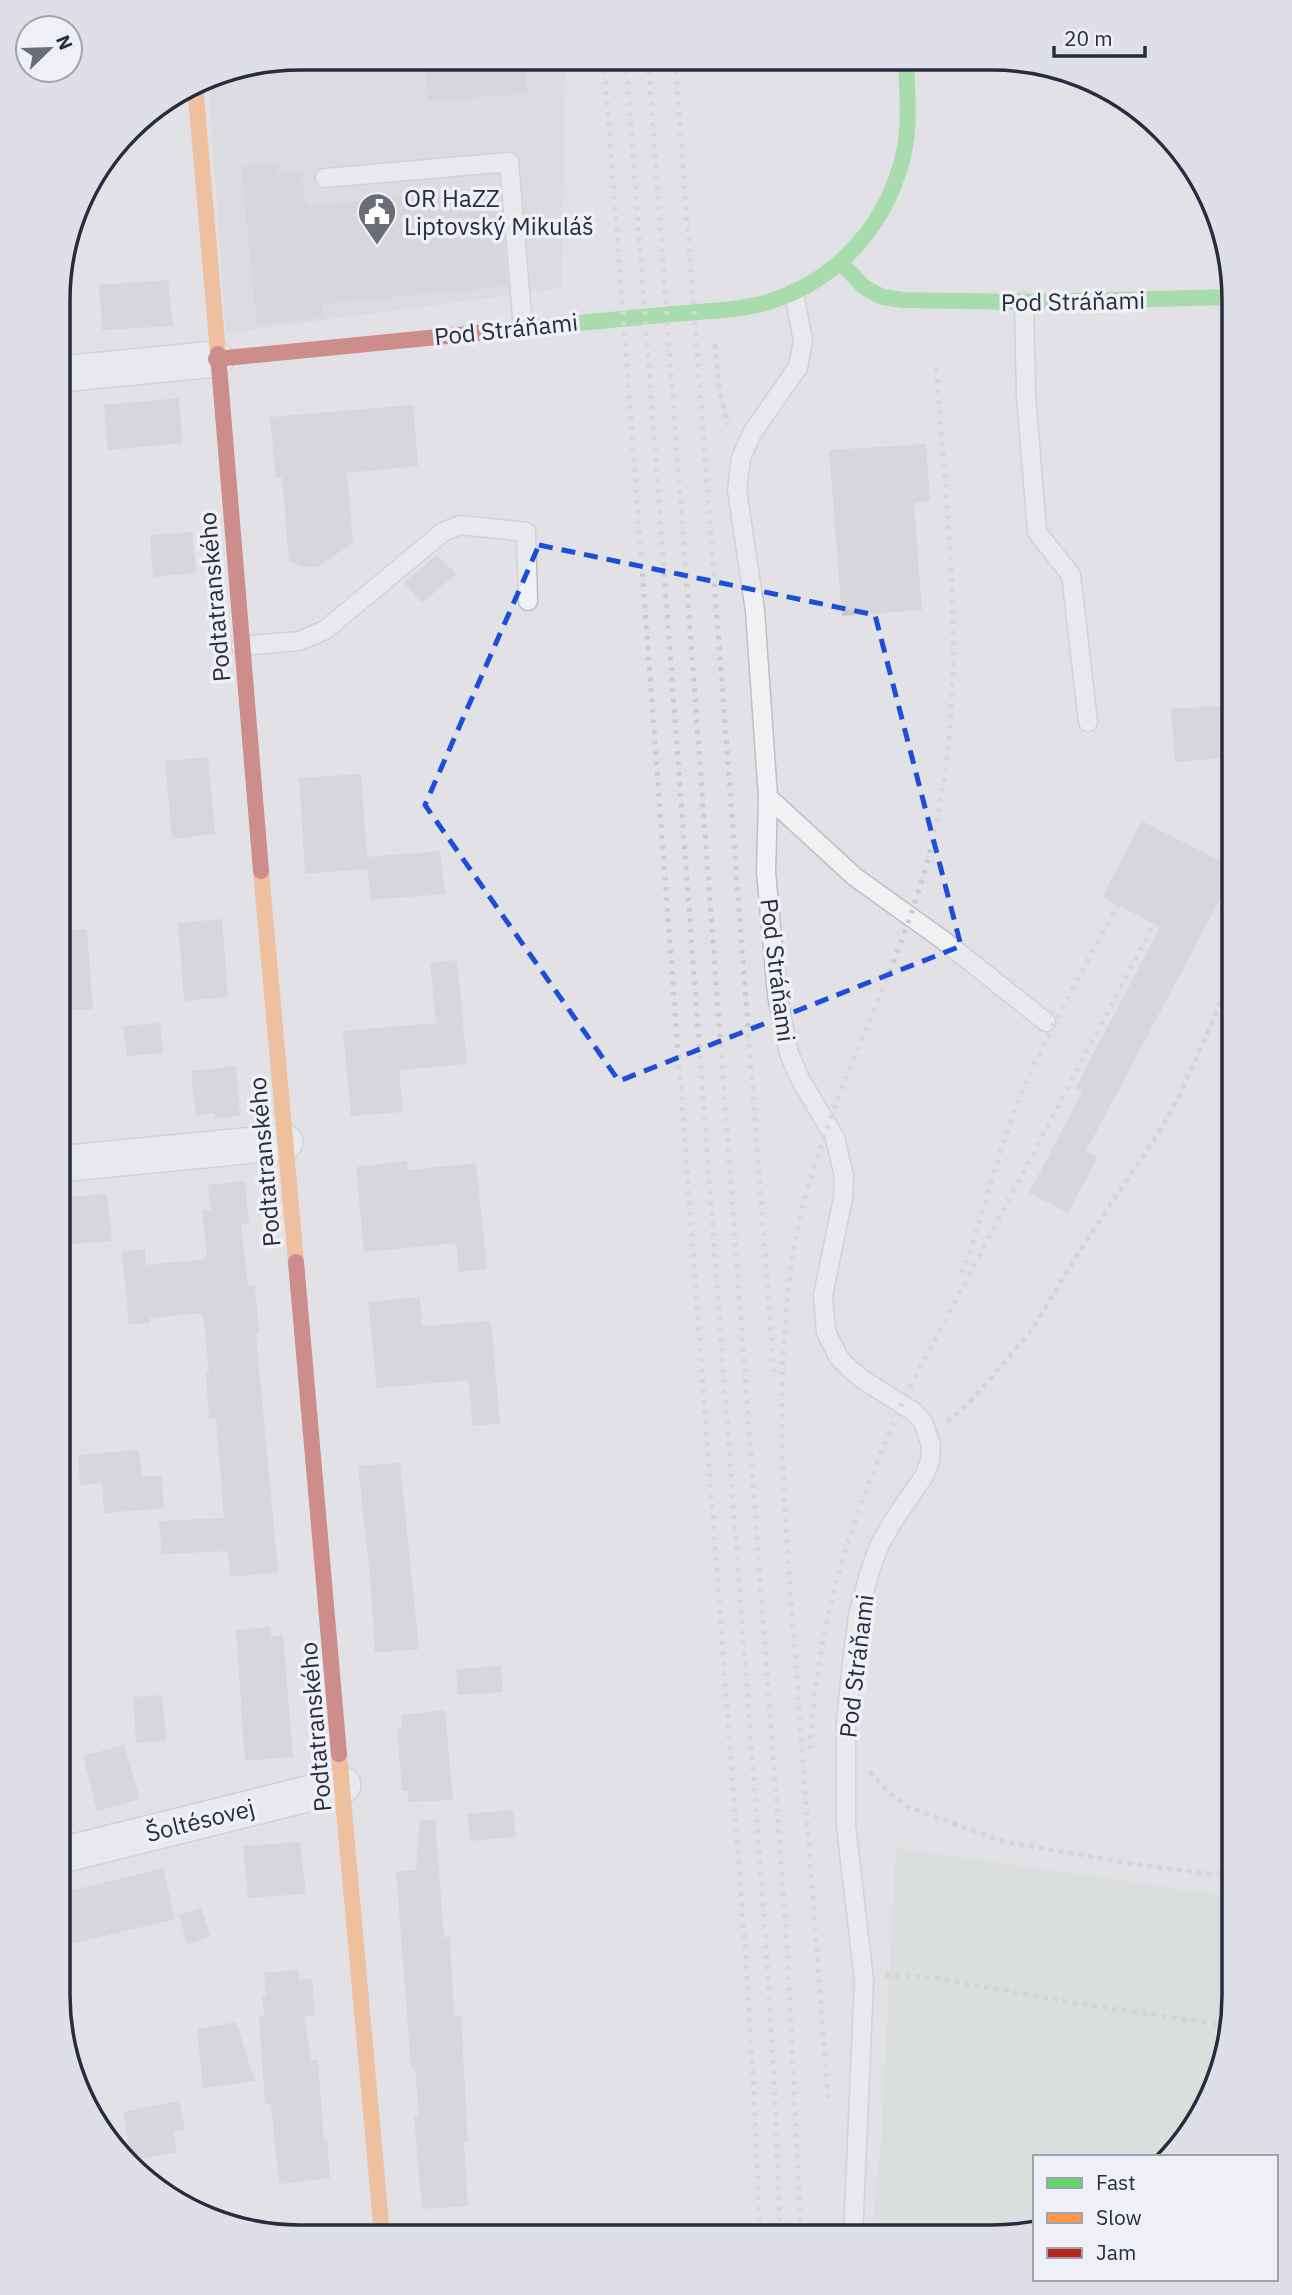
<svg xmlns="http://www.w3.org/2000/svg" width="1292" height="2295" font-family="'IBM Plex Sans',sans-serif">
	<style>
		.built { fill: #d2d3da }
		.green { fill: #d0d9d2 }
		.building { fill: #c9c9ce }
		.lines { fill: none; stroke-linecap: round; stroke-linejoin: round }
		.lane-casing { stroke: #bfbfc3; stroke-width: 21 }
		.street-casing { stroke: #bfbfc3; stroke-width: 38 }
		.path { stroke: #c3c3c9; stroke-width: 4.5; stroke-dasharray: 5 5; stroke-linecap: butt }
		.lane { stroke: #f0f1f3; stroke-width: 18 }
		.street { stroke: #f0f1f3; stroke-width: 35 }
		.fast { stroke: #63d668; stroke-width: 16 }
		.slow { stroke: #ff974d; stroke-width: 16 }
		.jam { stroke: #b3261e; stroke-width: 16 }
		.rail { stroke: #cacbce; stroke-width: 5; stroke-dasharray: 3.5 7; stroke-linecap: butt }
		.marked { fill: none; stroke: #1d4ed8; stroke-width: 5; stroke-dasharray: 14 9; stroke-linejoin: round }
		.labels { text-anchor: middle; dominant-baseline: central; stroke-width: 7; stroke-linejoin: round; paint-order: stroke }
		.poi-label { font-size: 24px; fill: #292c3e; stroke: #eff0f6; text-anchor: start }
		.street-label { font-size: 24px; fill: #292c3e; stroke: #eff0f6 }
		.rim { fill: none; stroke: #292c3e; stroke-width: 3.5 }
	</style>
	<rect width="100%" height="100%" fill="#e2e2e6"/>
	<path class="built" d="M300,58L565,59L562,288L226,333L208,76Z"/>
	<path class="green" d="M896,1848L1234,1897V2011L1216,2087L1184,2143L1169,2157H1035V2230L992,2237H871L881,2143Z"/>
	<path class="building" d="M425,59H526L527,94L428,100Z
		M278,163L279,175L302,173L306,206L498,187L508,286L322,304L323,318L257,324L241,167Z
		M168,280L173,326L102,330L99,285Z
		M179,398L182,443L108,450L104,405Z
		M413,405L418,466L347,473L353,543L317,567H304L289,562L282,478H276L270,417Z
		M926,444L930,501L914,503L922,610L842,616L829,450Z
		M192,532L196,573L153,577L150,535Z
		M437,555L456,574L422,603L404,583Z
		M1234,705V757L1175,762L1171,709Z
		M208,757L215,834L172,839L165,761Z
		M361,774L367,857L440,851L445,894L371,900L367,869L305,874L299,778Z
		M1142,821L1234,868V873L1086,1151L1097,1157L1068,1213L1029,1193L1082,1092L1075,1089L1160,927L1102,897Z
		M222,919L228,997L184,1001L178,923Z
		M87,929L93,1009L59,1011V931Z
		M457,960L467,1064L399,1070L403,1112L351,1116L343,1031L436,1023L430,963Z
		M160,1023L163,1053L127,1056L123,1026Z
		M236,1066L240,1116L215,1118V1113L196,1115L191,1071Z
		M407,1161L408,1170L476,1163L487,1269L459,1272L456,1243L364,1252L356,1167Z
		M245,1181L249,1224H241L248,1286H255L259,1334H256L278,1572L230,1577L228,1551L162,1554L159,1521L224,1518L216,1419H209L206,1373H209L203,1313L150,1318V1323L129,1324L122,1252L145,1249L146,1265L207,1259L202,1210H211L208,1185Z
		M107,1194L112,1241L64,1245L59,1198Z
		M420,1297L422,1326L491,1321L500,1423L473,1426L468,1380L377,1388L368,1302Z
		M139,1450L142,1477L162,1475L164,1508L104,1513L102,1483L80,1485L78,1455Z
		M400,1463L419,1649L375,1653L370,1575L358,1466Z
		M271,1627V1636L283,1635L293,1757L245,1761L236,1630Z
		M501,1666L503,1692L458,1695L456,1669Z
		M162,1695L166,1740L136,1743L133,1697Z
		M445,1710L453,1800L409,1802L408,1791H402L397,1728H402L401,1715Z
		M124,1745L140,1799L97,1811L83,1756Z
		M513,1810L516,1837L470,1841L467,1814Z
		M420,1820H435L444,1937H450L454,2017L461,2016L468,2142H464L468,2206L422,2209L414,2116H419L415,2067H411L396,1872L416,1870Z
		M300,1842L306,1894L248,1898L243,1846Z
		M163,1868L175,1919L58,1947V1894Z
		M201,1908L210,1937L187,1944L179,1915Z
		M298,1970L299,1980L312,1979L315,2015L304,2016L311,2060H318L324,2140H327L330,2178L279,2184L271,2104H265L259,2017L264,2016L262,1995H266L264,1973Z
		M236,2022L255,2081L203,2088L197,2029Z
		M179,2101L185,2130L173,2132L177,2152L132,2160L123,2112Z"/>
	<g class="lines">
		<g class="lane-casing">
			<path id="lane" d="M325,178L509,162L523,328
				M794,293L803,341L798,367L752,433L741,458L737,490L755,611L768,797L766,871L777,995L789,1053L799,1077L835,1138L844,1176L843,1198L823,1295L826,1332L839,1358L849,1368L862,1379L914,1412L923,1422L931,1445L930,1461L924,1476L893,1521L879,1546L869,1574L858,1616L851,1671L846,1723V1825L864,1981L853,2237
				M1024,302L1026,396L1037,532L1071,575L1088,722
				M241,646L299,641L325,630L443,532L460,525L526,532L528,601
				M768,797L855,877L943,940L1046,1022"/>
		</g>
		<g class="street-casing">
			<path id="street" d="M60,374L216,359
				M59,1164L285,1142
				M58,1856L343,1785"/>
		</g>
		<path class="path" d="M715,344L719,388L728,425
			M947,1422L971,1401L1032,1330L1077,1255L1163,1126L1182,1090L1234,972
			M870,1771L886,1790L906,1806L1001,1841L1127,1863L1210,1874L1234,1872
			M885,1975L929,1977L1076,2003L1230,2026"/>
		<use href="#lane" class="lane"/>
		<use href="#street" class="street"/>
		<path class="fast" d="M841,263L864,287L882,297L903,300L1024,302L1234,297
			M498,331C553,326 608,320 662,315C697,311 734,312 768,302C840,280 891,220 905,147C910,119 907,90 906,62"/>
		<path class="slow" d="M195,84L218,354
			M261,871L296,1262
			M339,1754L382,2235"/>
		<path class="jam" d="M218,354L261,871
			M216,359L498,331
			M296,1262L339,1754"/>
		<path class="rail" d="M604,60L745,1948L754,2096L760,2237
			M626,60L766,1945L775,2095L780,2237
			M648,60L787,1945L801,2237
			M675,60L774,1373
			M962,1273C981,1221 994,1167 1013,1115C1041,1042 1081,974 1118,905
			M810,1749C817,1619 853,1509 908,1391L1154,924
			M828,2098C817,1954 806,1810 796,1666C786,1534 773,1402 791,1269C810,1122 894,994 930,851C970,692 948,529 936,368"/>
	</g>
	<path d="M0 0H1292V2295H0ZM539,545L875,615L961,946L619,1081L425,805Z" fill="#e2e2e6" fill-opacity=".55" fill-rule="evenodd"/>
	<path class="marked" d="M539,545L875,615L961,946L619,1081L425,805Z"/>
	<defs>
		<g id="civic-pin" transform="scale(2.0125)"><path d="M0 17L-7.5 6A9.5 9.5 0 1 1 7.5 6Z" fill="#6a6c79" stroke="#eff0f6"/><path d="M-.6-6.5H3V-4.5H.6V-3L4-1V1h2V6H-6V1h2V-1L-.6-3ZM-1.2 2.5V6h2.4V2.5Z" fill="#fff"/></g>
	</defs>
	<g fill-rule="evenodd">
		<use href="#civic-pin" x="377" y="212"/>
	</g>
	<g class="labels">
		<g class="poi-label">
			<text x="404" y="198">OR HaZZ<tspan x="404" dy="28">Liptovský Mikuláš</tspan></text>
		</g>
		<g class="street-label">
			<text transform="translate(1073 301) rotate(-1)">Pod Stráňami</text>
			<text transform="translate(506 329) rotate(-6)">Pod Stráňami</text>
			<text transform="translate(214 597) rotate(-95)">Podtatranského</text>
			<text transform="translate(778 970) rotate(83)">Pod Stráňami</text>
			<text transform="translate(264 1162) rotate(-95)">Podtatranského</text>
			<text transform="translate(856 1666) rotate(-83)">Pod Stráňami</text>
			<text transform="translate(315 1727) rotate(-95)">Podtatranského</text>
			<text transform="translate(200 1820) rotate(-14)">Šoltésovej</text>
		</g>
	</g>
	<path d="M0 0H1292V2295H0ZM300 70H992A230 230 0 0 1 1222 300V1995A230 230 0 0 1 992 2225H300A230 230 0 0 1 70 1995V300A230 230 0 0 1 300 70Z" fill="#dfe0e7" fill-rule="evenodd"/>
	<path class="rim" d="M300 70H992A230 230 0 0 1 1222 300V1995A230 230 0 0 1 992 2225H300A230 230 0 0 1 70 1995V300A230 230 0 0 1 300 70Z"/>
	<rect x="1033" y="2155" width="245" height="126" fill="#eff0f6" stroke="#a0a2ac" stroke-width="2"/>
	<rect x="1047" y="2178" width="35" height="10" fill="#63d668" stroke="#a0a2ac" stroke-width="2"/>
	<text x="1096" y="2190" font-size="21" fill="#292c3e">Fast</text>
	<rect x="1047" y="2213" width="35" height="10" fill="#ff974d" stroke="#a0a2ac" stroke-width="2"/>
	<text x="1096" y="2225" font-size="21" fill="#292c3e">Slow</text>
	<rect x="1047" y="2248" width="35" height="10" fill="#b3261e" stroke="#a0a2ac" stroke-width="2"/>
	<text x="1096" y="2260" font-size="21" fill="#292c3e">Jam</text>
	<g transform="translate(49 49) rotate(67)"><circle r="33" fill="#eff0f6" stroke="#a0a2ac" stroke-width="2"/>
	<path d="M0-5L12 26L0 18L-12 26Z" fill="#6a6c79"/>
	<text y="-10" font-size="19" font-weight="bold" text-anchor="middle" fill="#292c3e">N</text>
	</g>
	<path d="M1054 46v10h91v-10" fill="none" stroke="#292c3e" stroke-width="3.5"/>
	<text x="1064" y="46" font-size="21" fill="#292c3e" stroke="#eff0f6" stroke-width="5" paint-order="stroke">20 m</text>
</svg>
